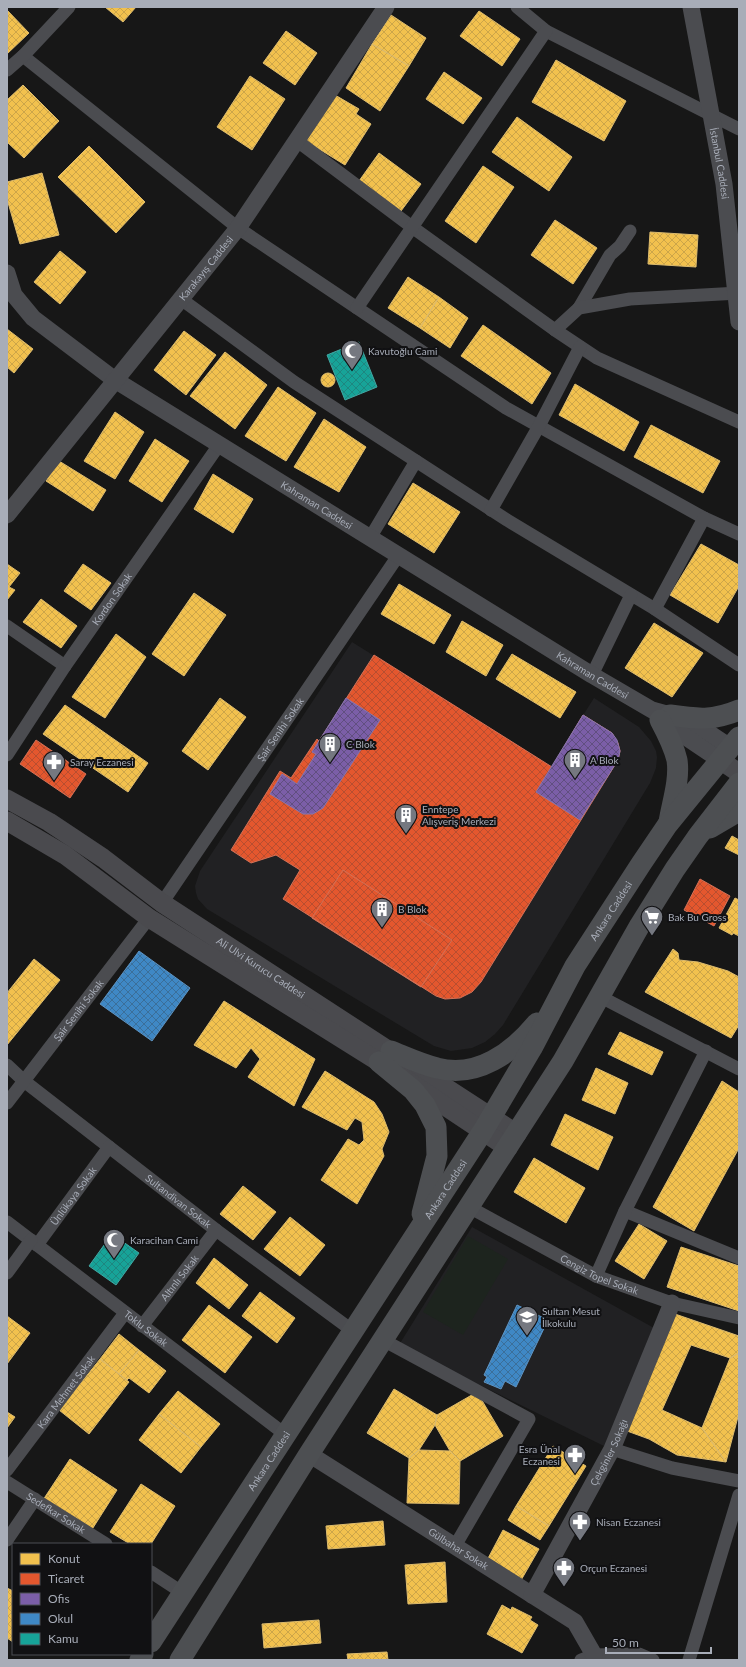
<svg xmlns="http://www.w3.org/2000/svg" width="746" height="1667" font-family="Lato,sans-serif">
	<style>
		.built { fill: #212123 }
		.grass { fill: #1d241e }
		.homes { fill: url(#homes-cross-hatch); stroke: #dcbb6e }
		.shops { fill: url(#shops-cross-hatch); stroke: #d27157 }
		.offices { fill: url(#offices-cross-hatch); stroke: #8876ac }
		.schools { fill: url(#schools-cross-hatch); stroke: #5e93c1 }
		.public { fill: url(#public-cross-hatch); stroke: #42a6a2 }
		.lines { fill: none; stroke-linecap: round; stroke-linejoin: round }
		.minor { stroke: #4b4c50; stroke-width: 13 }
		.tertiary { stroke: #4b4c50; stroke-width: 17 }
		.secondary { stroke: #4a4a4e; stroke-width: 19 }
		.primary { stroke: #4d4f52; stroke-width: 21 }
		.labels { text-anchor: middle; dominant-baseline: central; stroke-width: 4; stroke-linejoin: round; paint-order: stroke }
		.street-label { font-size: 10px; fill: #a8adb8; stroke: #111113 }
		.poi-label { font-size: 10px; fill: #a8adb8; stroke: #111113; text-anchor: start }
	</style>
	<defs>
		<pattern id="homes-cross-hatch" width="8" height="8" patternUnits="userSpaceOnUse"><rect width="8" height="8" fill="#f2c14e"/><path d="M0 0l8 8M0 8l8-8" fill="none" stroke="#cca549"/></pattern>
		<pattern id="shops-cross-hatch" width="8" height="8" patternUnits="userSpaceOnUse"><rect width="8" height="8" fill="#e4572e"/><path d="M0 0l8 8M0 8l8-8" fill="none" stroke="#b84e30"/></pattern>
		<pattern id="offices-cross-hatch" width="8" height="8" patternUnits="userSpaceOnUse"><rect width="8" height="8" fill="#7b5ea7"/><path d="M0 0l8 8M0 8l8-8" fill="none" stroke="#614f80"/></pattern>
		<pattern id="schools-cross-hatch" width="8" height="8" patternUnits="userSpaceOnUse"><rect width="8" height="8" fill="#3f88c5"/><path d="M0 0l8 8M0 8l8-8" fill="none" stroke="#3b6f9a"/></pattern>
		<pattern id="public-cross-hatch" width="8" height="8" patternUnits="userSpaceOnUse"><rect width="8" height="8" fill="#17a398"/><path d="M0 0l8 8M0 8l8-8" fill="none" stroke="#1e8780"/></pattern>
	</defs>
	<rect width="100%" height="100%" fill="#171717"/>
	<path class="built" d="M352,642L551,766L594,698L639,727L651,741L656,751L657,757L656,768L650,783L503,1025L495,1034L485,1042L472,1048L451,1051L434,1046L207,909L198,899L196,893L195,886L200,871Z
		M472,1227L654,1328L606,1447L399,1345Z"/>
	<path class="grass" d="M468,1236L508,1259L463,1335L423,1312Z"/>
	<path class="homes" d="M105,7H136L123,22Z
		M7,10L29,33L7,54Z
		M479,11L520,39L502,66L460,36Z
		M391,15L426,38L409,66L372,44Z
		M286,31L317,53L295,85L263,63Z
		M372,44L409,66L380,111L346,88Z
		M556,60L626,101L604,141L532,102Z
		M444,72L482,98L463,124L426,99Z
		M250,76L285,99L252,150L217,127Z
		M23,85L59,121L24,158L7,142V100Z
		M335,95L359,109L356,114L371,124L345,165L306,141Z
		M517,117L572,157L549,191L492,152Z
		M89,146L145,202L116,233L58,177Z
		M379,153L421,184L401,211L359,181Z
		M483,166L514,187L476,243L445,221Z
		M42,173L59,235L20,244L7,199V182Z
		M555,220L597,248L573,284L531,255Z
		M650,232L698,235L696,267L648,264Z
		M60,251L86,272L60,304L34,282Z
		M408,277L439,297L420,328L388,308Z
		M439,297L468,318L450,348L420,328Z
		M483,325L551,373L532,404L461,356Z
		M7,329L33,349L14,373L7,367Z
		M184,331L216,355L186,395L154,370Z
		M225,352L267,385L235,429L190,396Z
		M321 380a7 7 0 1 1 14 0a7 7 0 1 1-14 0Z
		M575,384L639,422L624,451L559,415Z
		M278,387L316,413L286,461L245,436Z
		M115,412L144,432L115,479L84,461Z
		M324,419L366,447L339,492L294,467Z
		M651,425L720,461L703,493L634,457Z
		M155,439L189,461L162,502L129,481Z
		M59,461L106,490L93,511L46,481Z
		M213,474L253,499L233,533L194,509Z
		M413,483L460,512L434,553L388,524Z
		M701,544L739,565V586L718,623L670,595Z
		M7,564L20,573L9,587L15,590L7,600Z
		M83,564L111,583L91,610L64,591Z
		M399,584L451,615L434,644L381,614Z
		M194,593L226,615L184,676L152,654Z
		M41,599L77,626L61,648L23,622Z
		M462,621L503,645L486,676L446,652Z
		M654,623L703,653L672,697L625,668Z
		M116,634L146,657L105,718L72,697Z
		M512,654L576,692L560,718L496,679Z
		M220,698L246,717L208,770L182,751Z
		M65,705L148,763L128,792L43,734Z
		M732,836L739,840V855L725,848Z
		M735,898L739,900V936L733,933L732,935L719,928Z
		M673,949L678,953L679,960L698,962L728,971L739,977V1025L731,1038L645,992Z
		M34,959L60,980L7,1045V993Z
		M224,1001L315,1059L294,1106L248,1077L260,1059L251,1048L236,1068L194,1045Z
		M620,1032L663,1052L652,1075L608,1054Z
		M596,1068L628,1083L615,1114L582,1100Z
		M325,1071L374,1102L382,1114L389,1132L382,1149L384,1156L357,1204L321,1180L348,1139L359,1145L364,1140L362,1122L355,1118L347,1130L302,1107Z
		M722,1081L739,1092V1148L694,1231L653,1207Z
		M565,1114L613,1137L598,1170L551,1145Z
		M534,1158L585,1188L566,1223L514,1192Z
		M243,1186L276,1212L253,1240L220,1214Z
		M290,1217L325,1245L300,1276L264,1249Z
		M639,1224L667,1241L644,1279L615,1261Z
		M681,1247L739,1266V1311L667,1287Z
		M214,1258L248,1285L229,1309L196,1283Z
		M260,1292L295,1318L277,1343L242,1316Z
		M209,1305L252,1337L225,1373L182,1340Z
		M675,1314L739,1336V1353L730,1358L691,1345L662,1410L702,1428L726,1462L677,1455L649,1439L627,1431Z
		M7,1316L30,1333L7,1364Z
		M119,1334L139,1350L119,1374L100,1359Z
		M139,1350L166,1371L149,1393L129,1378L127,1380L119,1374Z
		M739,1353V1413L726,1462L702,1428L730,1358Z
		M100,1359L129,1382L89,1434L59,1410Z
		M394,1389L437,1415L435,1425L419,1450L409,1458L367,1433Z
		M178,1391L220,1424L201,1447L159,1414Z
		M477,1392L503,1436L460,1461L450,1451L435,1425L437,1415Z
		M7,1412L15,1417L7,1428Z
		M159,1414L201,1447L181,1473L139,1440Z
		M553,1446L586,1466L549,1526L516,1506Z
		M419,1450L450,1451L460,1461L459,1504L407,1503L409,1458Z
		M70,1459L117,1490L91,1531L43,1500Z
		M141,1484L175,1506L151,1544H130L110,1532Z
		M516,1506L549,1526L540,1540L508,1520Z
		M383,1521L385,1545L328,1549L326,1526Z
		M503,1530L539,1549L520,1582L485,1564Z
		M445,1562L447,1602L408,1604L405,1565Z
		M7,1588L13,1591V1611L11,1614L13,1616V1642L7,1638Z
		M502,1605L511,1610L512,1607L532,1617L530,1620L538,1625L522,1653L487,1634Z
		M319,1620L321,1643L264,1648L262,1624Z
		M387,1652L388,1660H348L347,1654Z"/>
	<path class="shops" d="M374,655L552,767L583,715L612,733L618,743L620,751L618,760L481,982L472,992L460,998L445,999L436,996L283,899L300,870L276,855L251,863L231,850L280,771L291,778L317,739L319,741Z
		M36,740L86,774L70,798L20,764Z
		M343,870L452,940L421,987L312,918Z
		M700,879L730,896L714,926L684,910Z"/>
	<path class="offices" d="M346,698L380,720L323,808L313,814H303L270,794L282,774L297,784L316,754L312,752Z
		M583,715L612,733L617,740L620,751L618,760L580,820L536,792Z"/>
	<path class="schools" d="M139,951L190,988L152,1041L100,1004Z
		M517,1305L548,1320L516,1387L505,1381L501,1389L484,1382L487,1377L484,1375Z"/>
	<path class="public" d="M359,342L377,387L345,400L327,355Z
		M112,1234L139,1253L116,1285L89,1266Z"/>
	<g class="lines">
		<g class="minor">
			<path d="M517,7L546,31L739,129"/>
			<path d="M23,56L238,228L506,408L704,518L739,534"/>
			<path d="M7,70L23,56L69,7"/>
			<path d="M296,140L412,227L555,330L597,358L739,422"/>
			<path d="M181,299L294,382L507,520L655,609L739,665"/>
			<path d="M357,308L546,31"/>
			<path d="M579,308L610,255L620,246L630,231"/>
			<path d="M555,330L579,308L630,299L739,293"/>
			<path d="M491,510L539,426L580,347"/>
			<path d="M370,538L416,461"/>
			<path d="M655,609L704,518"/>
			<path d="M7,626L65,666"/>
			<path d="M592,675L631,595"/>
			<path id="s1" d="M7,755L65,666L219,445"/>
			<path id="s2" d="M162,903L398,556"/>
			<path d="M599,996L739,1069"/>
			<path id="s3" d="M7,1065L24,1081L216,1230L353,1331"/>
			<path id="s4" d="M7,1103L149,918"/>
			<path id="s5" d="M469,1207L596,1276L672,1303L739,1318"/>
			<path d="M625,1211L739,1258"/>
			<path id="s6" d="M7,1222L286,1435"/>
			<path id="s7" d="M37,1245L109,1147"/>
			<path d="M7,1273L31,1240"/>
			<path d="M596,1276L625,1211L706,1051"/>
			<path id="s8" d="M142,1326L216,1230"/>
			<path d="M383,1340L529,1419L455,1546"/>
			<path d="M612,1449L672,1468L739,1481"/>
			<path id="s9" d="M7,1470L125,1313"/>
			<path id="s10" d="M7,1482L106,1544"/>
			<path d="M7,1540L35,1499"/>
			<path d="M151,1572L183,1593"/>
			<path d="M581,1660L594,1655L639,1654L653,1660"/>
			<path d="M689,1660L739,1495"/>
		</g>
		<g class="tertiary">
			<path id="s11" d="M691,7L724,184L739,322"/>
			<path id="s12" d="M7,273L14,295L33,318L115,380L592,675L652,710L670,715L706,731L730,747"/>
			<path id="s13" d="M7,515L238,228L386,7"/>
			<path d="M659,719L720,760"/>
			<path id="s14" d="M309,1454L575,1622L594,1655"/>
			<path id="s15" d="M532,1595L612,1449L672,1303"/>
		</g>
		<g class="secondary">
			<path d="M720,760L739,773"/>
			<path id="s16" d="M7,799L49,822L103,858L162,903L517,1134"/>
			<path d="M7,821L65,855L149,918L379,1062L508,1148"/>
		</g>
		<g class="primary">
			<path d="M670,715C697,719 713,721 739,710"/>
			<path d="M660,720C667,733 674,747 677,760C680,780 672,803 669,822"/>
			<path d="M710,828L739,811"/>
			<path d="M391,1051C406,1057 421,1064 437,1068C477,1079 513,1052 537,1023"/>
			<path d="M379,1062L413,1090L425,1105L436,1127L437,1156L422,1214"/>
			<path id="s17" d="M151,1642L483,1131L532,1048L575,966L641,864L668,824L739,737"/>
			<path d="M140,1660L143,1654"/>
			<path d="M180,1660L309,1454L563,1061L640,925L675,869L698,836L739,783"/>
		</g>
	</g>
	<defs>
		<g id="mosque-pin" transform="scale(1.15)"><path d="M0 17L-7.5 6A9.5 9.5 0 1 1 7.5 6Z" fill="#757880" stroke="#111113"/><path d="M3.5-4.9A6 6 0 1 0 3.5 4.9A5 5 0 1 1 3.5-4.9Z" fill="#fff"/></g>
		<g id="building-pin" transform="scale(1.15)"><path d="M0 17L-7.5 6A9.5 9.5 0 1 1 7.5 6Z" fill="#757880" stroke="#111113"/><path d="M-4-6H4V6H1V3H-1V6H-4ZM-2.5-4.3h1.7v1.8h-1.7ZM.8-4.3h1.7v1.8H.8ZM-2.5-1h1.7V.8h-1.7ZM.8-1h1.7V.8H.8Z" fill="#fff"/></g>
		<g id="pharmacy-pin" transform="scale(1.15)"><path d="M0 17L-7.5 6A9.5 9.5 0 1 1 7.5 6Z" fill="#757880" stroke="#111113"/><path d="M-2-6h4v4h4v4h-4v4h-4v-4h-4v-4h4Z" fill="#fff"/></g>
		<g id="supermarket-pin" transform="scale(1.15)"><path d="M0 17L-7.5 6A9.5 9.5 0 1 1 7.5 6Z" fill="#757880" stroke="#111113"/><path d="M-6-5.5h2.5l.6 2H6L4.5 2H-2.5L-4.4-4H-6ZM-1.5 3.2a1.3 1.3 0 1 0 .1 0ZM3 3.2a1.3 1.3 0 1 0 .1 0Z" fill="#fff"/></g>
		<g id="school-pin" transform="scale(1.15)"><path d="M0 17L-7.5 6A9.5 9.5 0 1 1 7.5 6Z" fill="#757880" stroke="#111113"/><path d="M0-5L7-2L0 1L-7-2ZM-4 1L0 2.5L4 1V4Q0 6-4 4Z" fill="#fff"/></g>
	</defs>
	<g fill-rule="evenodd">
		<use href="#mosque-pin" x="352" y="351"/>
		<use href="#building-pin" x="330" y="744"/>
		<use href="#building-pin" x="575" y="760"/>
		<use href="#pharmacy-pin" x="54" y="762"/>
		<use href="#building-pin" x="406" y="815"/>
		<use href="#building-pin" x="382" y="909"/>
		<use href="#supermarket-pin" x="652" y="917"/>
		<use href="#mosque-pin" x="114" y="1240"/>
		<use href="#school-pin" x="527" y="1317"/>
		<use href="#pharmacy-pin" x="575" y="1455"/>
		<use href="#pharmacy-pin" x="580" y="1522"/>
		<use href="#pharmacy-pin" x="564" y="1568"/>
	</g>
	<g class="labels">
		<g class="street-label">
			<text stroke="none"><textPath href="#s11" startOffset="159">İstanbul Caddesi</textPath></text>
			<text stroke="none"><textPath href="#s13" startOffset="317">Karakayış Caddesi</textPath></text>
			<text stroke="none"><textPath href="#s12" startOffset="393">Kahraman Caddesi</textPath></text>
			<text stroke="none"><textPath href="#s1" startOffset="188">Kordon Sokak</textPath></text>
			<text stroke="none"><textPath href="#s12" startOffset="717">Kahraman Caddesi</textPath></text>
			<text stroke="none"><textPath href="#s2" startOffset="210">Şair Senihi Sokak</textPath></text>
			<text stroke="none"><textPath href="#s17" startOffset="864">Ankara Caddesi</textPath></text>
			<text stroke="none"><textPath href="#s16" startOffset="305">Ali Ulvi Kurucu Caddesi</textPath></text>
			<text stroke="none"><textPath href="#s4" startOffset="117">Şair Senihi Sokak</textPath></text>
			<text stroke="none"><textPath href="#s17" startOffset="540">Ankara Caddesi</textPath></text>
			<text stroke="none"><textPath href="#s7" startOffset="61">Ünlükaya Sokak</textPath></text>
			<text stroke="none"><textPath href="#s3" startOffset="219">Sultandivan Sokak</textPath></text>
			<text stroke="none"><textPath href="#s5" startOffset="147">Cengiz Topel Sokak</textPath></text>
			<text stroke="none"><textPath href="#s8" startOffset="61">Altınlı Sokak</textPath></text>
			<text stroke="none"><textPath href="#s6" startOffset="175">Toklu Sokak</textPath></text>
			<text stroke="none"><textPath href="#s9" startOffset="98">Kara Mehmet Sokak</textPath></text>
			<text stroke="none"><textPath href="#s15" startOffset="162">Çekginler Sokağı</textPath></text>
			<text stroke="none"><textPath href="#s17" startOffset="216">Ankara Caddesi</textPath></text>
			<text stroke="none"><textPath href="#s10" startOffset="58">Sedefkar Sokak</textPath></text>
			<text stroke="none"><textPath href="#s14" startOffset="177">Gülbahar Sokak</textPath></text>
		</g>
		<g class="poi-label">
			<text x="368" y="351">Kavutoğlu Cami</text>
			<text x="346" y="744">C Blok</text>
			<text x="590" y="760">A Blok</text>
			<text x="70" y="762">Saray Eczanesi</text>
			<text x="422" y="809">Enntepe<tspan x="422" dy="12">Alışveriş Merkezi</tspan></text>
			<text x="398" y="909">B Blok</text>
			<text x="668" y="917">Bak Bu Gross</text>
			<text x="130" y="1240">Karacihan Cami</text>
			<text x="542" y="1311">Sultan Mesut<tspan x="542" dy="12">İlkokulu</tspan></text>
			<text x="560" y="1449" text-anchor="end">Esra Ünal<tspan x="560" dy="12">Eczanesi</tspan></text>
			<text x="596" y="1522">Nisan Eczanesi</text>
			<text x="580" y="1568">Orçun Eczanesi</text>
		</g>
	</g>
	<rect width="746" height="1667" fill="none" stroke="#a8adb8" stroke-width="16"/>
	<rect x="12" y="1543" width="140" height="112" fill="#111113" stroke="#4d4f55"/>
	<rect x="20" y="1553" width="20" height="12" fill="#f2c14e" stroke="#4d4f55"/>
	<text x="48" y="1563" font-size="12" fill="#a8adb8">Konut</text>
	<rect x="20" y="1573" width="20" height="12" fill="#e4572e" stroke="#4d4f55"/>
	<text x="48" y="1583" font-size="12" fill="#a8adb8">Ticaret</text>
	<rect x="20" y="1593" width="20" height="12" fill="#7b5ea7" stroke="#4d4f55"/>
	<text x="48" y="1603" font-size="12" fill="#a8adb8">Ofis</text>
	<rect x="20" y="1613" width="20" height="12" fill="#3f88c5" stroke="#4d4f55"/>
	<text x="48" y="1623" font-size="12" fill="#a8adb8">Okul</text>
	<rect x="20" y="1633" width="20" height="12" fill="#17a398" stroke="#4d4f55"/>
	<text x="48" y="1643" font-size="12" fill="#a8adb8">Kamu</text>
	<path d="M606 1647v6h105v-6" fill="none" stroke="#a8adb8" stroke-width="2"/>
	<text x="612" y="1647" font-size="12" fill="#a8adb8" stroke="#111113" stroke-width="3" paint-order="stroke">50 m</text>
</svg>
